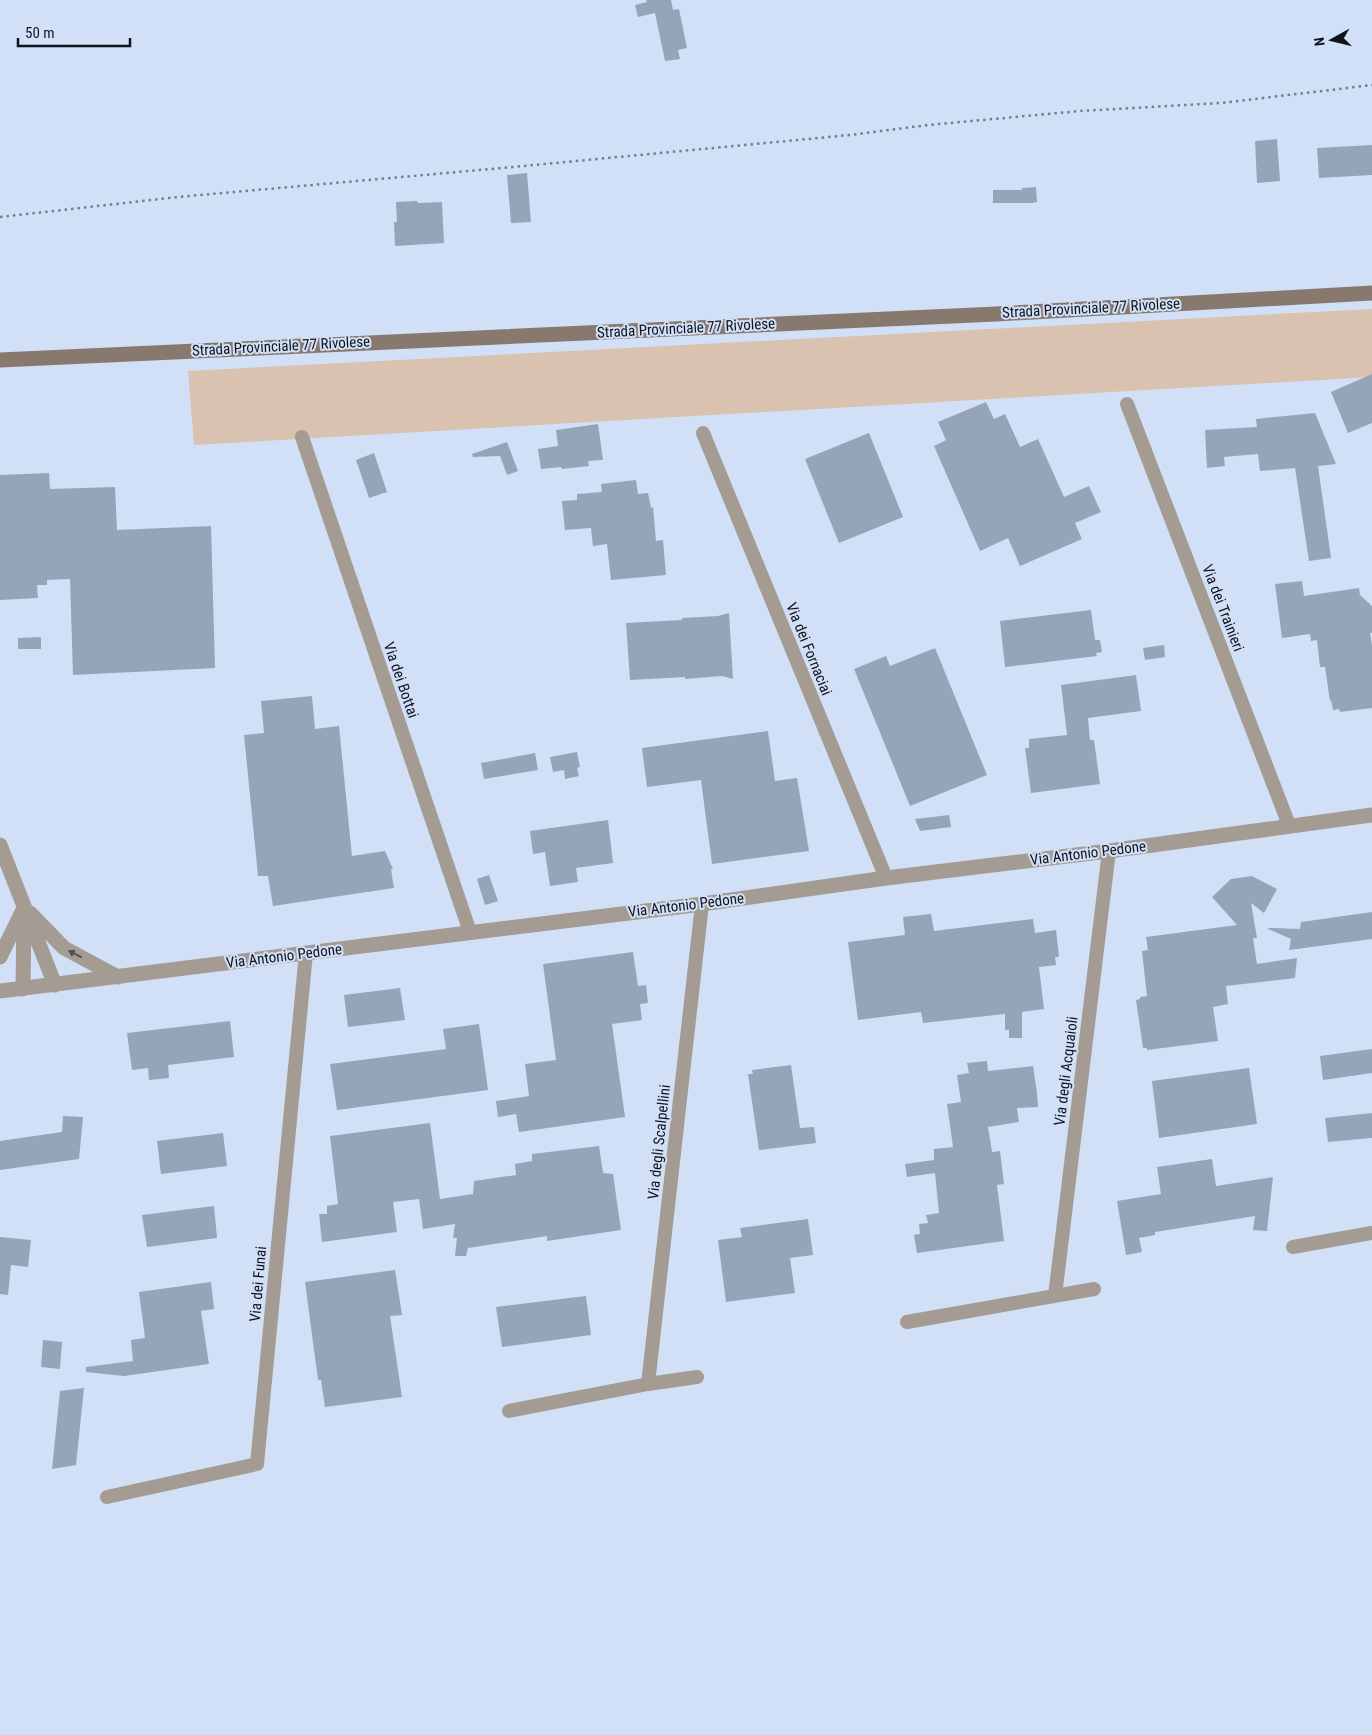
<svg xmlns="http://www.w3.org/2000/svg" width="1372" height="1735" font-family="'Roboto Condensed',sans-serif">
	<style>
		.green { fill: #d9c2af }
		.building { fill: #96a4b9 }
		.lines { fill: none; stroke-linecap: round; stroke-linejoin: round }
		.path { stroke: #747e8d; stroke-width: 2.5; stroke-dasharray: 2.5 4; stroke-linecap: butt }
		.minor { stroke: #a49b93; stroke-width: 14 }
		.tertiary { stroke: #a49b93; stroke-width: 15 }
		.secondary { stroke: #87796e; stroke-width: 15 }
		.oneway { fill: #525152 }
		.labels { text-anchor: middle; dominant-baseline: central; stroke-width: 4; stroke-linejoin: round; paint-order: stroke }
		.street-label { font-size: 15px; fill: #0f141c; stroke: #d2e0f7 }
	</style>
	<rect width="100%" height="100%" fill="#d2e0f7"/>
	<path class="green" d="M1372,309V377L194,445L188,371Z"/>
	<path class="building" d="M646,0H671L673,10L679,9L687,48L678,50L680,59L665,61L655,13L638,17L635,5L647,2Z
		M1277,139L1280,181L1257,183L1255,141Z
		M1372,145V175L1319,178L1317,148Z
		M527,173L531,222L511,223L507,175Z
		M1036,187L1037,202L1032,203H993V190H1022V188Z
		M417,201L418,203L442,202L444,243L395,246L394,222H397L396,202Z
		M1372,374V423L1348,433L1331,392Z
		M986,402L994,419L1005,414L1020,447L1038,439L1064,497L1089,486L1101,512L1075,523L1082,539L1020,566L1008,538L980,551L934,446L946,440L938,422Z
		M1315,413L1336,464L1318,466L1331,558L1309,561L1295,468L1260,471L1258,454L1224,457L1225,466L1207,468L1205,430L1257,427L1256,419Z
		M598,424L603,460L588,461L589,466L562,469L561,467L541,469L538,449L558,446L556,430Z
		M869,433L903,517L839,543L805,459Z
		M507,442L518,471L507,475L500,456L473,457L472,454Z
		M374,453L387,492L369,498L356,460Z
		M49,473L50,489L115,487L117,530L211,526L215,668L73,675L70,579L47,580V585H37L38,598L0,600V475Z
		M636,480L638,494L648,493L651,508L653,507L656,541L663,540L666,575L611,580L607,544L593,546L591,528L565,530L562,501L577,500V494L602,492L601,484Z
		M1302,581L1304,596L1359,588L1360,595L1372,606V633H1370L1372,645V708L1340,712L1339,709L1333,710L1331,700L1330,701L1325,667H1320L1317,640L1311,641L1310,634L1282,638L1275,584Z
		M1091,610L1095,640H1100L1102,652L1096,653L1097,656L1005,667L1000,621Z
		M729,613L733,679L722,676L685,679V677L630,680L626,623L682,620V618L718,616Z
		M41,637V649H18V638Z
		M1164,645L1165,657L1145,660L1143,648Z
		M935,648L987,775L910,806L854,669L886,656L890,666Z
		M1136,675L1141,711L1088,718L1090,740H1094L1100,784L1031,793L1025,748H1029V739L1067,735L1061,685Z
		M312,696L315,729L339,726L352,856L385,851L393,869H391L394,888L273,906L268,876H258L244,735L264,733L261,701Z
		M768,731L775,781L797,778L809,851L712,864L701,780L647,787L642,748Z
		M577,752L580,767L577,768L579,776L565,779L564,770L553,772L550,757Z
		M535,753L538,770L484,779L481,763Z
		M949,815L951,827L920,831L915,819Z
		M608,820L613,863L576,868L578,882L550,886L545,852L533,854L530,831Z
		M489,875L498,901L485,905L477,879Z
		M1252,876L1277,889L1264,913L1251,903L1257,938H1253L1257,964L1297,958L1295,978L1226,986L1228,1004L1213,1007L1218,1041L1147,1050V1048H1143L1136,1000L1140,999V997L1147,996L1142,951L1148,950L1146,937L1237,925L1212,897L1231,879Z
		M1372,912V939L1289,950L1291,939L1268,929V928L1300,929L1301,922Z
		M931,914L934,931L1033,919L1035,933L1056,930L1059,957H1055L1056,965L1039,967L1044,1009L1022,1012V1038H1009V1030H1005V1014L923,1023L921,1012L858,1020L848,942L905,935L903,917Z
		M633,952L638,986L646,985L648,1003L640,1004L642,1020L612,1024L625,1117L519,1132L516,1114L498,1117L496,1101L529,1096L525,1064L556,1060L543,964Z
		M400,988L405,1020L348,1027L344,995Z
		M230,1021L234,1057L168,1065L169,1078L149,1080L148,1068L132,1070L127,1033Z
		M479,1024L488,1090L337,1110L330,1064L446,1049L443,1029Z
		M1372,1049V1073L1323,1080L1320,1056Z
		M987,1061L988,1071L1033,1066L1037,1093L1038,1107L1017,1108L1019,1122L988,1127L992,1152L1000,1151L1004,1184L997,1185L1004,1241L917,1253L914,1235L920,1234L919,1224L928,1223L926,1215L939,1213L935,1173L907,1177L905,1164L934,1160V1149L953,1147L947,1104L961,1102L957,1075L969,1073L967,1063Z
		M791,1065L800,1128L814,1127L816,1143L759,1150L748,1074H753L752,1070Z
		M1249,1068L1257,1124L1159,1138L1152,1081Z
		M1372,1113V1138L1328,1142L1325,1118Z
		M63,1116L83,1117L79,1159L0,1170V1141L62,1132Z
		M430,1123L440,1199L473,1194L474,1181L516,1175L515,1164L532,1161V1154L599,1146L603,1173L613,1174L621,1230L547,1241V1236L468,1248L466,1256H455L457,1238H453L455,1224L423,1229L419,1199L393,1202L397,1232L322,1242L319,1214H327V1206L338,1204L330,1136Z
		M223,1133L227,1166L161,1174L157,1141Z
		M1212,1159L1216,1186L1273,1177L1267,1231L1253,1230L1255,1216L1155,1232V1235L1139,1238L1142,1252L1126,1255L1117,1201L1161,1194L1157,1167Z
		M214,1206L217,1238L147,1247L142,1215Z
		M808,1219L813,1255L790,1258L795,1293L726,1302L718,1240L742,1237L740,1228Z
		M0,1237L31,1240L28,1267L11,1265L8,1295L0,1294Z
		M395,1270L402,1315L390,1316L402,1397L325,1407L321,1380H318L305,1282Z
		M211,1282L214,1309L201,1311L209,1364L124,1376L86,1372V1367L133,1361L131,1340L145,1338L139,1292Z
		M586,1296L591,1335L502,1347L496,1307Z
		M43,1340L62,1342L60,1369L41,1367Z
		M84,1388L76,1465L52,1469L60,1391Z"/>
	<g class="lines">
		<path class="path" d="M0,217L178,197L513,167L850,135L928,125L1080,111L1221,103L1372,85"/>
		<path class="minor" d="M1127,404L1289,825
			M703,433L886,878
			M302,437L470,932
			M1293,1247L1372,1233
			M1055,1296L1109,851
			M907,1322L1094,1289
			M648,1384L697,1377
			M509,1411L648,1384L702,904
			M107,1497L257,1464L306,953"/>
		<path class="tertiary" d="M0,845L55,985
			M30,913L64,948L118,977
			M0,957L22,912
			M23,989L24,915
			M0,991L702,904L886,878L1109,851L1372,815"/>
		<path class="secondary" d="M0,360L996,314L1372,293"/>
	</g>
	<defs><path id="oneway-solid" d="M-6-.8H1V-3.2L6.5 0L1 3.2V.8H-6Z" transform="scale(1.25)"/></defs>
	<use class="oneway" href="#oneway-solid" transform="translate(75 954) rotate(-153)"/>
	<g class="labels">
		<g class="street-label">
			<text transform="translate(1091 308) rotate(-3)">Strada Provinciale 77 Rivolese</text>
			<text transform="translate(686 328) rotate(-3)">Strada Provinciale 77 Rivolese</text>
			<text transform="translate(281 346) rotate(-3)">Strada Provinciale 77 Rivolese</text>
			<text transform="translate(1223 608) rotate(69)">Via dei Trainieri</text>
			<text transform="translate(809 649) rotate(68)">Via dei Fornaciai</text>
			<text transform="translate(401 680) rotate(71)">Via dei Bottai</text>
			<text transform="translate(1088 853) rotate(-7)">Via Antonio Pedone</text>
			<text transform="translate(686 905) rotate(-7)">Via Antonio Pedone</text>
			<text transform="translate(284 956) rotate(-7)">Via Antonio Pedone</text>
			<text transform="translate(1066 1071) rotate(-83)">Via degli Acquaioli</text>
			<text transform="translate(659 1142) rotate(-84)">Via degli Scalpellini</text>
			<text transform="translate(258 1284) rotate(-85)">Via dei Funai</text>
		</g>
	</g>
	<g transform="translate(1332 40) rotate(262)" stroke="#d2e0f7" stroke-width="4" paint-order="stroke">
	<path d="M0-4L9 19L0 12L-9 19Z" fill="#0f141c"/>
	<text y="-8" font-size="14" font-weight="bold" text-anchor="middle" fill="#0f141c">N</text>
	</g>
	<path d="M18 38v8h112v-8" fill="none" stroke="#0f141c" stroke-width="2.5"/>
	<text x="25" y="38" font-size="15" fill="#0f141c" stroke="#d2e0f7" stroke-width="4" paint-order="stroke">50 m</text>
</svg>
